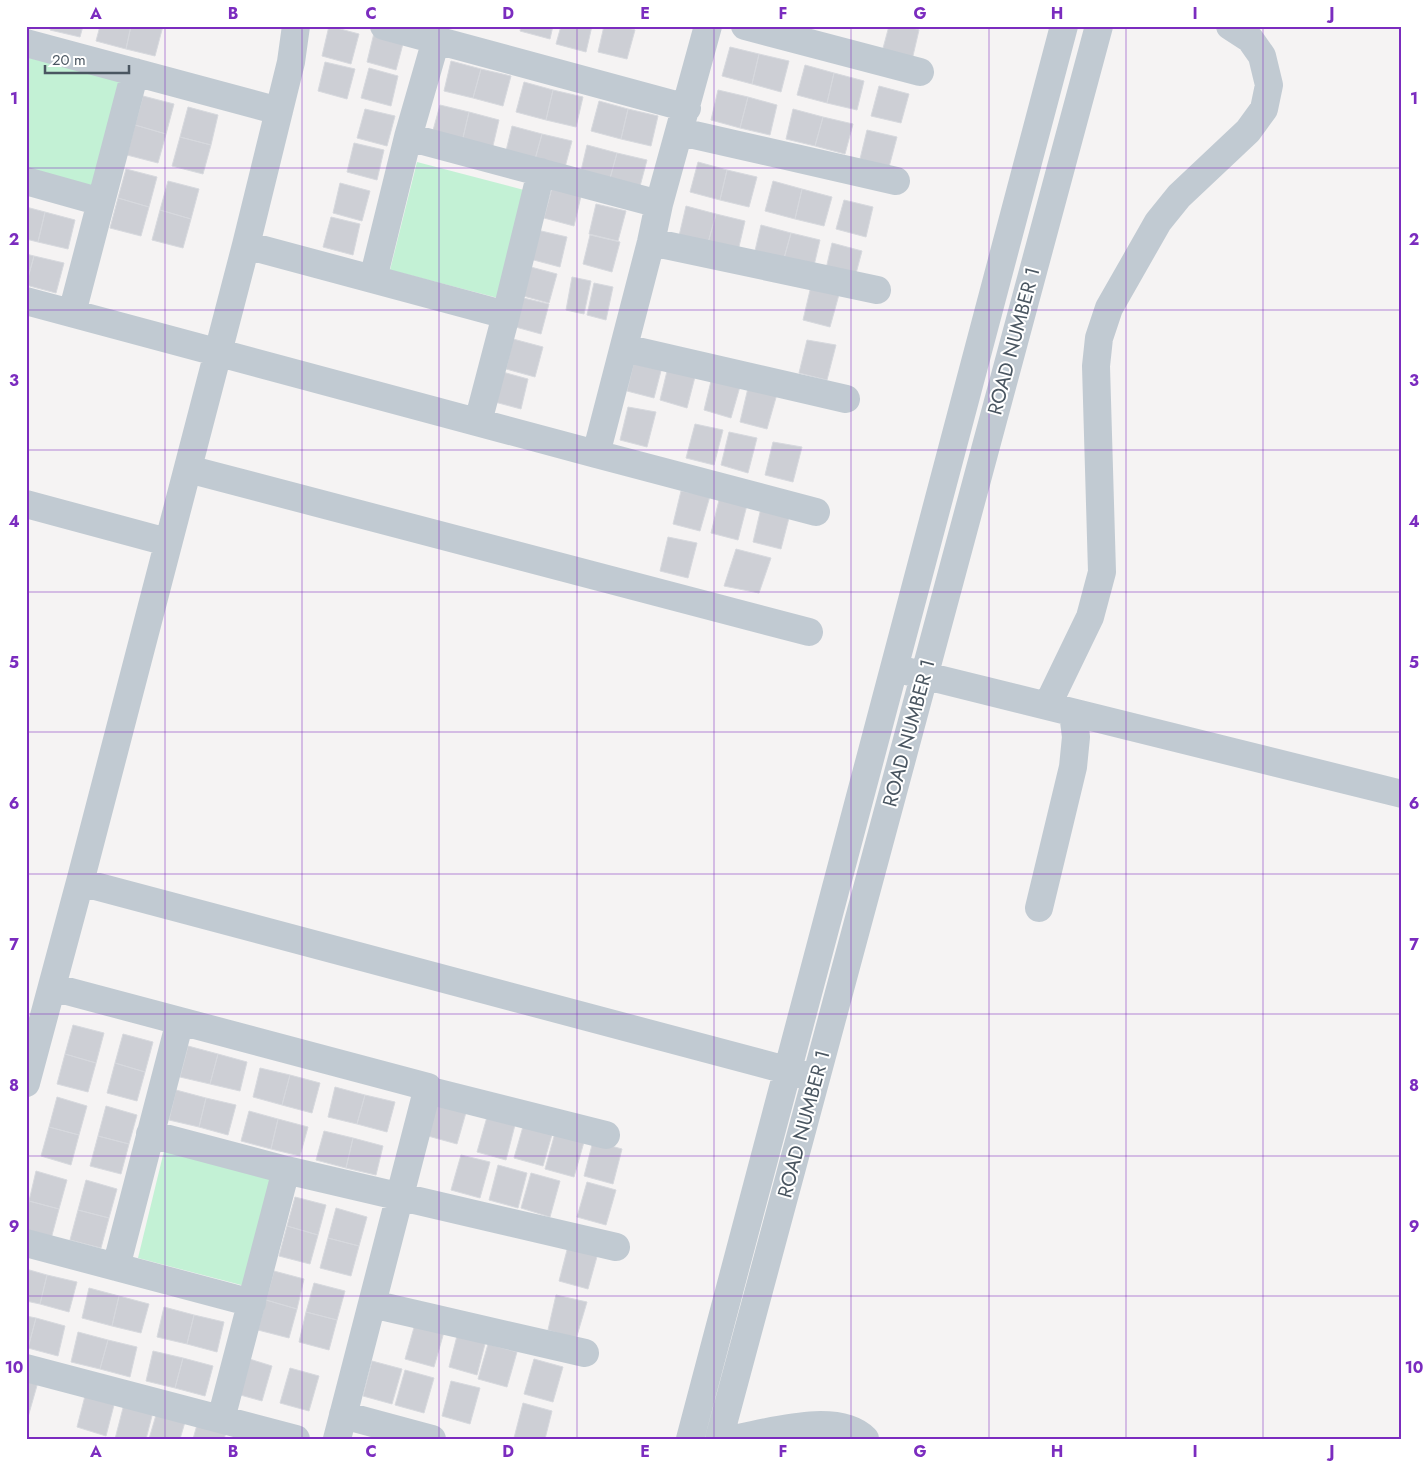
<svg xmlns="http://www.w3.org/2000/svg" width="1428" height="1465" font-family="Jost,sans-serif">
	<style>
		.green { fill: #c3f1d5 }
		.building { fill: #cdcfd5; stroke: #d7d9de }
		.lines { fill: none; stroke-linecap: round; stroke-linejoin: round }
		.minor { stroke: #c1cad2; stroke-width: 28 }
		.grid { fill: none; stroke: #7b2cbf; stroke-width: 1; stroke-opacity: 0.55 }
		.labels { text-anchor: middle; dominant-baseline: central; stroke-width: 4; stroke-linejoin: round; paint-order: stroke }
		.street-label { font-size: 20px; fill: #4a5661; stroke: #fff }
		.neatline { fill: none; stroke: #7b2cbf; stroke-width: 2 }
		.grid-label { font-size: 16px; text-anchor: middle; font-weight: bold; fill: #7b2cbf }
	</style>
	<rect width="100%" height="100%" fill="#f5f3f3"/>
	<path class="green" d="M26,57L121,82L95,189L26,172Z
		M417,162L524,190L498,298L390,270Z
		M164,1151L272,1178L245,1286L138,1258Z"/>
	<path class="building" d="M51,26H83L80,37L50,30Z
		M100,26H131L126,49L96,41Z
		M131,26H163L155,56L126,49Z
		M329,26L359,34L351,64L322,56Z
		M521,26H553L550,39L520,31Z
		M561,26H592L586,52L556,44Z
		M604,26H622L635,30L627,59L598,52Z
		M889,26H905L919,30L912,60L882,52Z
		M374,33L404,40L396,70L367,62Z
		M730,47L759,54L752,84L722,76Z
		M759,54L789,61L781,92L752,84Z
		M451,61L481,69L473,98L444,91Z
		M325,62L355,69L347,99L318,91Z
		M805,65L834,73L827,103L797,95Z
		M369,68L398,76L391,106L361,98Z
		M481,69L511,76L503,106L473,98Z
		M834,73L864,81L857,110L827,103Z
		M524,82L553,90L546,120L516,112Z
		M879,86L909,94L901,123L871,116Z
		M553,90L583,97L576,127L546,120Z
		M718,90L748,97L740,128L711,120Z
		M143,96L174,104L166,134L135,125Z
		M748,97L777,105L770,135L740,128Z
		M599,101L628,109L621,139L591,131Z
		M440,105L469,112L462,142L432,134Z
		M188,107L218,115L211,145L180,137Z
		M365,109L395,116L387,146L357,138Z
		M628,109L658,116L651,146L621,139Z
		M793,109L823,117L815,146L786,139Z
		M469,112L499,120L492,150L462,142Z
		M823,117L853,124L845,154L815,146Z
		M135,125L166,134L158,163L127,155Z
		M512,126L542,134L534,163L505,155Z
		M867,130L897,137L889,167L860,159Z
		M542,134L572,141L564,171L534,163Z
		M180,137L211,145L203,174L172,166Z
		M354,143L384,150L377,180L347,172Z
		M587,145L617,153L609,182L580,175Z
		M617,153L647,160L639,190L609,182Z
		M698,162L727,170L720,200L690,192Z
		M126,169L157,177L149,207L118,198Z
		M727,170L757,177L749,207L720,200Z
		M168,181L199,189L191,219L160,210Z
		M773,181L802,189L795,219L765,211Z
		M340,183L370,191L362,221L333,213Z
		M552,188L581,196L574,226L544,218Z
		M802,189L832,197L824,226L795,219Z
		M118,198L149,207L141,236L110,228Z
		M844,200L873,207L866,237L836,229Z
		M596,204L626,211L618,241L589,234Z
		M686,206L716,214L708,243L679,236Z
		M26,207L45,212L38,242L26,239Z
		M160,210L191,219L183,248L152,240Z
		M45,212L75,220L68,249L38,242Z
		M716,214L745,221L738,251L708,243Z
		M331,217L360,224L353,255L323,247Z
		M761,225L791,233L783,262L754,255Z
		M537,230L567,237L560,267L530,259Z
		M791,233L820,240L813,270L783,262Z
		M590,235L620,242L612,272L583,264Z
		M832,243L862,251L854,281L825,273Z
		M26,254L34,256L26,285Z
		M34,256L64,263L56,293L26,285Z
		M527,266L557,274L549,303L520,295Z
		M572,277L591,281L584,314L566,310Z
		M594,283L613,287L606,320L587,315Z
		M811,286L840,291L830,327L803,320Z
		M519,297L549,304L541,334L512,326Z
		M513,339L543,347L535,377L506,369Z
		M807,340L836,345L827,380L799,373Z
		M635,357L663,363L654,398L627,391Z
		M668,367L696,373L687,408L660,400Z
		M499,371L528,379L521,409L491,401Z
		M712,377L741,383L731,418L704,410Z
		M748,388L777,394L767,429L740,422Z
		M628,407L656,412L647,447L620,440Z
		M695,424L723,430L714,465L686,458Z
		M729,432L757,438L748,473L721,465Z
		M773,442L802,447L793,482L765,475Z
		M681,491L710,496L700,531L673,524Z
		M719,500L747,505L738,540L711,533Z
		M761,508L790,514L781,549L753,542Z
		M668,537L697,543L688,578L660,571Z
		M736,549L771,558L759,593L724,586Z
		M73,1025L104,1033L96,1063L65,1054Z
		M123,1034L153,1042L145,1072L115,1063Z
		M188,1046L218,1054L210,1084L180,1077Z
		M65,1054L96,1063L88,1092L57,1084Z
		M218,1054L247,1062L240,1091L210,1084Z
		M115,1063L145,1072L137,1101L107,1093Z
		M260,1068L290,1075L282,1105L253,1097Z
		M290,1075L320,1083L312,1113L282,1105Z
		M335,1087L365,1095L357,1124L328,1117Z
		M176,1090L206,1098L199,1127L169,1120Z
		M365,1095L395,1102L387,1132L357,1124Z
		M57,1097L87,1106L79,1135L49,1127Z
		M206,1098L236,1105L228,1135L199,1127Z
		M438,1101L467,1109L457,1144L428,1136Z
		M106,1106L137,1115L129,1144L98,1136Z
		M249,1111L278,1119L271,1149L241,1141Z
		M487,1117L515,1125L506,1160L477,1152Z
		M278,1119L308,1127L300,1156L271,1149Z
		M524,1123L553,1131L543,1166L514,1158Z
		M49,1127L79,1135L71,1165L41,1156Z
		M324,1131L353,1138L346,1168L316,1160Z
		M555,1133L584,1142L574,1177L545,1169Z
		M98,1136L129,1144L121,1174L90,1166Z
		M353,1138L383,1146L376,1175L346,1168Z
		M593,1141L622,1149L613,1184L584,1176Z
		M461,1155L490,1162L480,1198L451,1190Z
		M498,1165L527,1173L518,1208L489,1200Z
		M36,1171L67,1180L59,1209L29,1201Z
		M531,1173L560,1181L550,1217L521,1208Z
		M86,1180L117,1189L109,1218L78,1210Z
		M587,1182L616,1190L606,1225L577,1217Z
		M295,1197L326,1205L318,1235L287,1226Z
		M29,1201L59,1209L51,1239L26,1232Z
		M336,1208L367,1217L359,1246L328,1238Z
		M78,1210L109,1218L101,1248L70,1240Z
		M287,1226L318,1235L310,1264L279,1256Z
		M328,1238L359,1246L351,1276L320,1268Z
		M568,1246L598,1253L588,1289L559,1281Z
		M26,1269L47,1275L40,1304L26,1301Z
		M274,1271L304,1279L297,1309L266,1300Z
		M47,1275L77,1282L69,1312L40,1304Z
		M314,1283L345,1291L337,1320L306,1312Z
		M89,1288L119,1296L112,1326L82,1318Z
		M556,1295L587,1302L576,1339L548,1330Z
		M119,1296L149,1304L141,1333L112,1326Z
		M266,1300L297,1309L289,1338L258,1330Z
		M164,1307L194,1315L187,1344L157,1337Z
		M306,1312L337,1320L329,1350L299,1342Z
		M194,1315L224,1322L217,1352L187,1344Z
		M26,1316L36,1318L28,1348H26Z
		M36,1318L65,1326L58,1356L28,1348Z
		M415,1324L444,1332L434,1367L405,1359Z
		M78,1332L108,1340L100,1369L71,1362Z
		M458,1332L486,1340L477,1375L449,1367Z
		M108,1340L137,1347L130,1377L100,1369Z
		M488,1344L517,1352L507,1387L478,1379Z
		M153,1351L183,1358L175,1388L146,1381Z
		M243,1357L272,1366L262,1401L233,1393Z
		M183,1358L213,1366L205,1396L175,1388Z
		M534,1359L563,1367L553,1402L524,1394Z
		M372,1361L402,1369L392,1404L363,1396Z
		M290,1368L319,1376L309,1411L280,1403Z
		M405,1370L434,1378L424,1413L395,1405Z
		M26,1379L38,1382L28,1417H26Z
		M451,1381L480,1388L470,1424L442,1416Z
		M86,1392L115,1401L106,1436L77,1427Z
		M523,1403L552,1411L545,1439L514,1438Z
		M124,1404L153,1412L146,1439H115Z
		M156,1415L185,1422L180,1439H149Z
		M197,1425L226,1433L224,1439H193Z"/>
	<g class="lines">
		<path class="minor" d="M384,26L687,108
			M745,26L920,72
			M26,43L279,111
			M681,132L896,181
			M408,137L659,204
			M26,181L101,202
			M651,242L877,290
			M246,245L506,315L478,422
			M373,279L408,137L436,40
			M26,301L596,454L651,242L659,204L708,26
			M72,313L135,72
			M506,315L541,172
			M624,348L846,399
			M596,454L816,512
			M188,469L809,632
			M26,504L167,542
			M906,671L1402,794
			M1047,706L1090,617L1102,572L1096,366L1099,338L1109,308L1158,222L1179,196L1248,131L1264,109L1269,85L1262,56L1250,39L1230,26
			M80,882L246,245L291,62L296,26
			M1039,908L1073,767L1076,737L1073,713
			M52,987L428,1087L337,1439
			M26,1083L80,882L805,1075
			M427,1090L606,1135
			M150,1134L286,1170
			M26,1243L252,1303
			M116,1267L180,1021
			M372,1304L585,1353
			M26,1368L296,1439
			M343,1415L432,1439
			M221,1419L286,1170L616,1247
			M690,1439L1064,26
			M719,1439L1099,26
			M732,1439C768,1433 837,1411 865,1439"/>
	</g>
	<path class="grid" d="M165,26V1439M302,26V1439M439,26V1439M577,26V1439M714,26V1439M851,26V1439M989,26V1439M1126,26V1439M1263,26V1439M26,168H1402M26,310H1402M26,450H1402M26,592H1402M26,732H1402M26,874H1402M26,1014H1402M26,1156H1402M26,1296H1402"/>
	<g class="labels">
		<g class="street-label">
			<text transform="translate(1014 341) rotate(-75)">ROAD NUMBER 1</text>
			<text transform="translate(909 733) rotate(-75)">ROAD NUMBER 1</text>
			<text transform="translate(804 1124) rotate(-75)">ROAD NUMBER 1</text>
		</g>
	</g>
	<rect width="1428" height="1465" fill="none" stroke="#ffffff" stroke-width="55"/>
	<path d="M45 65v8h84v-8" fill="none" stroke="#4a5661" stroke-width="2.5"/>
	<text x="52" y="65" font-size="15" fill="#4a5661" stroke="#ffffff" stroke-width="4" paint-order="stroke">20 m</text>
	<rect x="28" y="28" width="1372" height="1410" class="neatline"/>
	<g class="grid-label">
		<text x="96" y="19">A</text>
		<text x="233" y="19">B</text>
		<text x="371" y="19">C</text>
		<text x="508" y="19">D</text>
		<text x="645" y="19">E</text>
		<text x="783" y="19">F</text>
		<text x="920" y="19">G</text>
		<text x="1057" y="19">H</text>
		<text x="1195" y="19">I</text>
		<text x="1332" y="19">J</text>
		<text x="14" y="104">1</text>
		<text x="1414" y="104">1</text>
		<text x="14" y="245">2</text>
		<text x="1414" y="245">2</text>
		<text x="14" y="386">3</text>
		<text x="1414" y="386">3</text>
		<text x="14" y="527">4</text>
		<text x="1414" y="527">4</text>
		<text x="14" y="668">5</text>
		<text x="1414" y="668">5</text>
		<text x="14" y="809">6</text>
		<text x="1414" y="809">6</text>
		<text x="14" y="950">7</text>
		<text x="1414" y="950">7</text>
		<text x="14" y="1091">8</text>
		<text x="1414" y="1091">8</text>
		<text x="14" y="1232">9</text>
		<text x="1414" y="1232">9</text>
		<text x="14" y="1373">10</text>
		<text x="1414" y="1373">10</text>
		<text x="96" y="1457">A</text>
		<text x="233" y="1457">B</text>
		<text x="371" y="1457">C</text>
		<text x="508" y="1457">D</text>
		<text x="645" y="1457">E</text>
		<text x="783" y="1457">F</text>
		<text x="920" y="1457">G</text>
		<text x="1057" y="1457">H</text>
		<text x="1195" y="1457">I</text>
		<text x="1332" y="1457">J</text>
	</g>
</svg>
